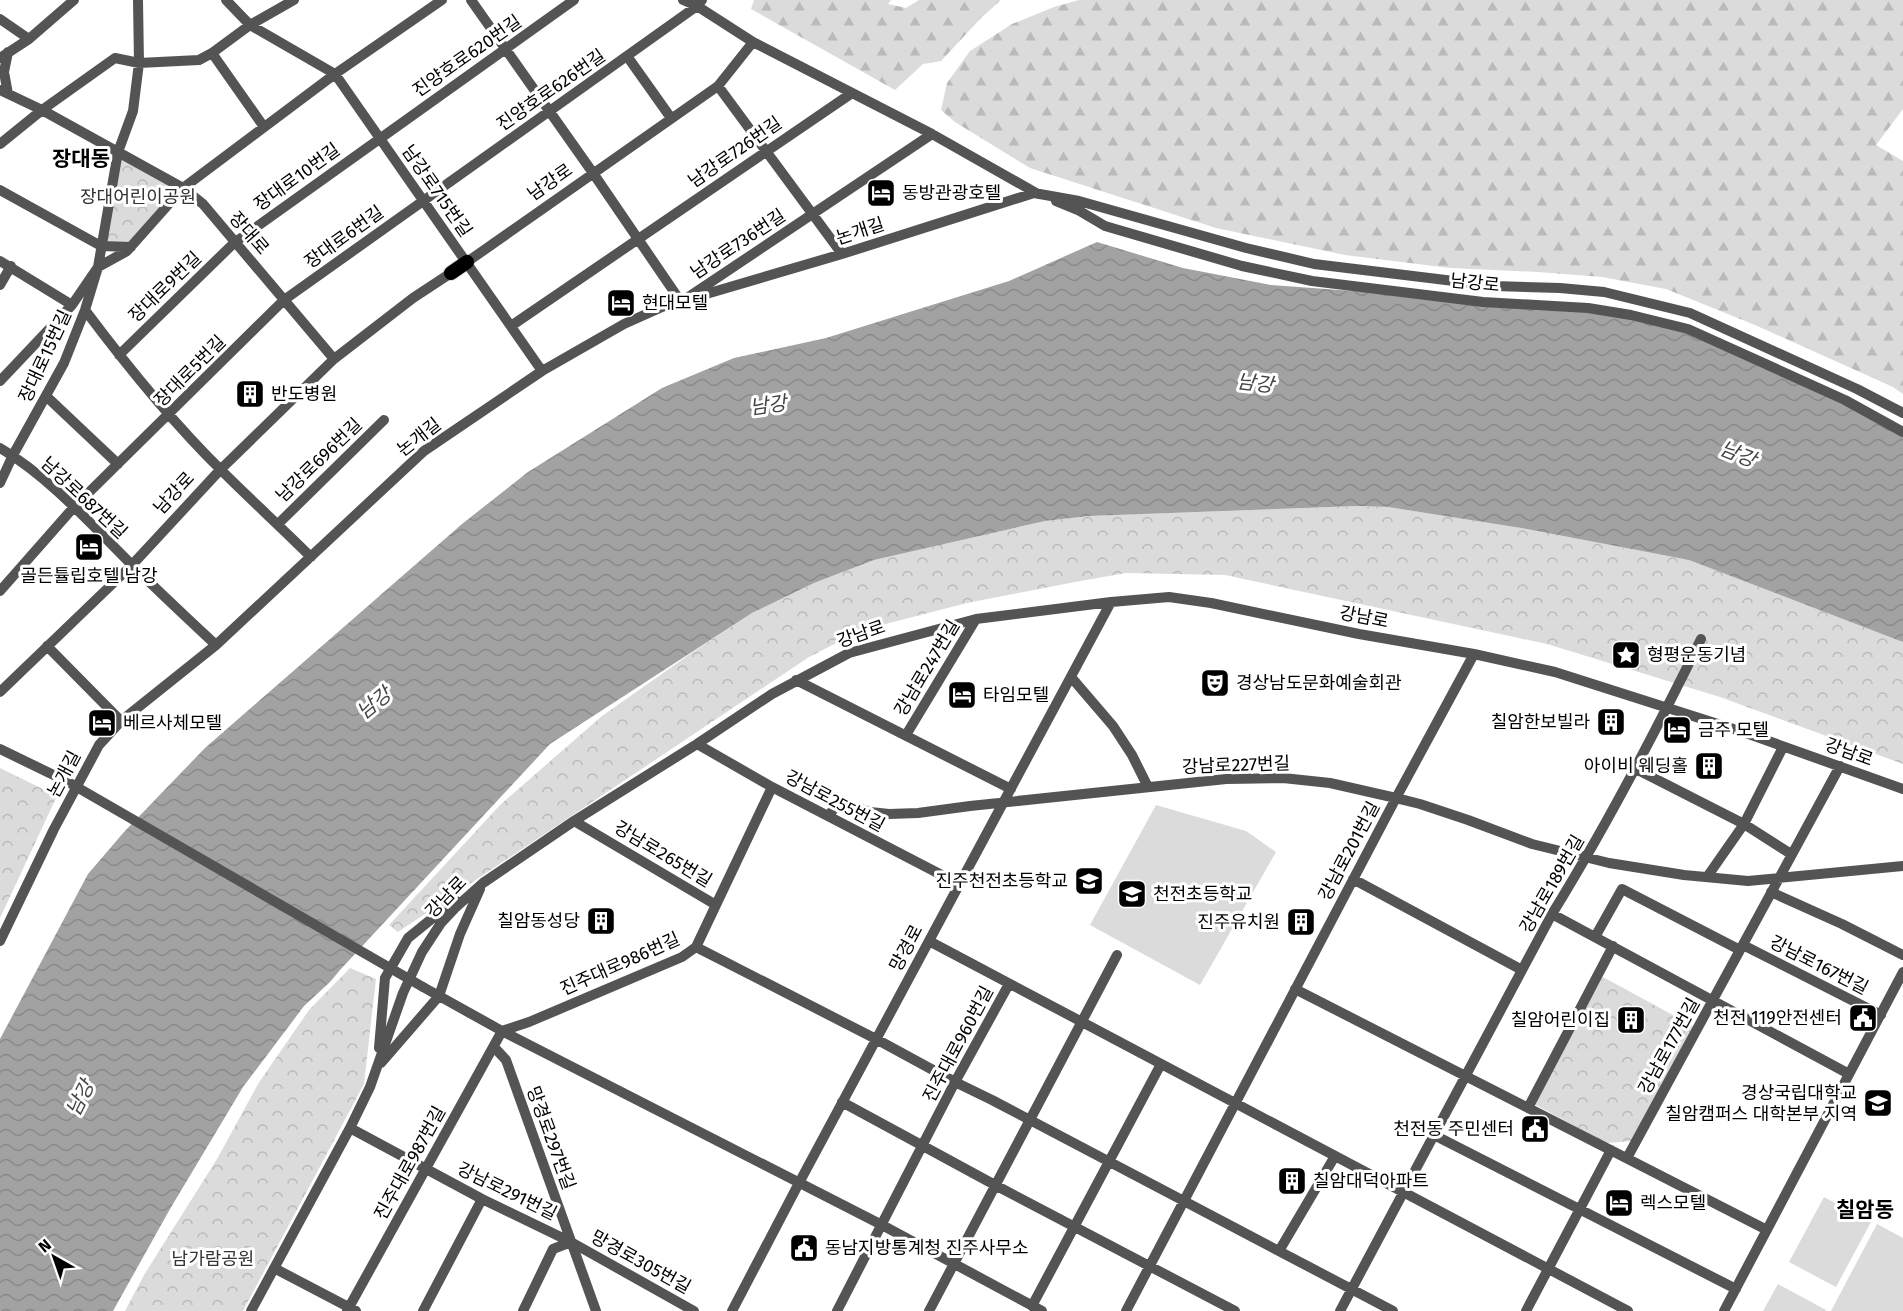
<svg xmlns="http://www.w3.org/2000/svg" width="1903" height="1311" font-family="'Fira Sans','Noto Sans KR',sans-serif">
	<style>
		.forest { fill: url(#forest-firs) }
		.park { fill: url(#park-crowns) }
		.garden { fill: #dbdbdb }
		.water { fill: url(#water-waves) }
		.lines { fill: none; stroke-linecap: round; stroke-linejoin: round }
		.major-casing { stroke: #dbdbdb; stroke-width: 16 }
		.minor { stroke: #545454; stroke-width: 10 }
		.major { stroke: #000; stroke-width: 14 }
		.minor-bridge { stroke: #545454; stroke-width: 10 }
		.labels { text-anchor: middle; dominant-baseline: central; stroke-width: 6; stroke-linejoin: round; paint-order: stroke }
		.street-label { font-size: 18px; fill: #000; stroke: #fff }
		.poi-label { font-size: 18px; fill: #000; stroke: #fff; text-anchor: start }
		.park-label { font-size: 18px; fill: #323232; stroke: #fff }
		.water-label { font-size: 20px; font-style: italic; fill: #434343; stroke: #fff }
		.quarter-label { font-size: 21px; font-weight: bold; fill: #000; stroke: #fff }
	</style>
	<defs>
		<pattern id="forest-firs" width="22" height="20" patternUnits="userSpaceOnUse" patternTransform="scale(1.5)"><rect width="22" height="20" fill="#dbdbdb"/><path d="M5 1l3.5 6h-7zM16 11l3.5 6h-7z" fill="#bababa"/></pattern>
		<pattern id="park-crowns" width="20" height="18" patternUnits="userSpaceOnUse" patternTransform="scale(1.5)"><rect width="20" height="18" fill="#dbdbdb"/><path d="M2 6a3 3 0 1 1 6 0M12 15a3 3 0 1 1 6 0" fill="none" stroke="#bababa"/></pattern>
		<pattern id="water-waves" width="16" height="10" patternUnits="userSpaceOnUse" patternTransform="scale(1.5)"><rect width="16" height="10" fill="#a2a2a2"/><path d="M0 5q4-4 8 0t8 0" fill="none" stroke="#8a8a8a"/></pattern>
	</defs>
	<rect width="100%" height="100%" fill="#fff"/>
	<path class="forest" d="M754,0H891L888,4L906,8L919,0H1001L981,18L941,61L923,64L895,90L751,9Z
		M1079,0H1903V109L1876,145L1903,161V394L1893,387L1755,325L1666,289L1602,277L1538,272L1450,268L1345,255L1216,228L1030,168L955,122L941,110L947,83L970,51L1012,24L1054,7Z"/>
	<path class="park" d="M118,152L183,188L131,247L101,246Z
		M1358,506L1388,507L1521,528L1689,560L1891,636L1903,642V764L1720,697L1547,644L1225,575L1126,573L1075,582L967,603L862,630L809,657L398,932L389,925L501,804L602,716L693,652L752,613L814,583L874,560L1045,521L1089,516Z
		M0,768L57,796L0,918Z
		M350,968L376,979L364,1084L243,1311H125L144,1275L217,1159L258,1084L309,1010Z
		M1603,977L1693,1026L1633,1141L1606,1143L1532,1103Z"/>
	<path class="garden" d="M1156,805L1246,831L1276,852L1200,985L1090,925Z
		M1824,1197L1871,1222L1836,1287L1789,1262Z
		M1877,1224L1903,1238V1311H1831Z
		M1778,1284L1826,1310V1311H1763Z"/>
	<path class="water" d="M1097,242L1183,268L1271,285L1450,298L1655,317L1903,430V642L1689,560L1521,528L1388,507L1358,506L1089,516L1045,521L874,560L814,583L752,613L550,744L340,970L330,982L304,1006L243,1087L170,1209L113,1311H0V1039L88,874L124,832L205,748L462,524L528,472L662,388L734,358L826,338L1009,281Z"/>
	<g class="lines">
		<g class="major-casing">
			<path id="major" d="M451,273L467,262"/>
		</g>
		<path class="minor" d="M226,0L250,25L335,74L542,371
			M471,0L593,173L681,302L932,134
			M683,0L697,6L753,42L932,134L1038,194
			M0,19L29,39
			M212,53L264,127
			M627,56L671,118
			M0,58L29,39L74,0
			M718,86L842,254
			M0,90L42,110L183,188L203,204L334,359
			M8,94L4,72L8,52
			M0,144L42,110L115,58L139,63L199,60L212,53L250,25L294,0
			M0,190L101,246L131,247
			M1056,201L1078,210L1105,226L1242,266L1312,281L1483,302L1588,308L1631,315L1688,329L1845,400L1903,432
			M0,261L72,305
			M467,262L718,86L753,42
			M0,285L11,266
			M85,310C127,366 172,422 222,471C251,500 282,528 311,557
			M511,326L852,93
			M119,355L234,243L574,0
			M0,381L72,305L98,267L127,251L183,188L335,74L442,0
			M46,396L118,464
			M0,448C48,476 91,524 130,563C158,591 187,618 216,645
			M0,483L13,455L64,363L85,310L98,267L118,152L133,111L139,63L138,0
			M278,524L384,420
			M0,591L74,507L284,300L697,6L702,0
			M47,646L121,721
			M1071,677L1113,726L1132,755L1148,787
			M796,680L1011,789
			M0,692L132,565L220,470L334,359L413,298L451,273
			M906,735L976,619
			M697,744L772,787L959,884
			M0,749L68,782
			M1636,769L1744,824L1791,854
			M828,816L834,809L841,806L858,808L870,812L889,814L918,813L970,806L1226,779L1283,778L1330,783L1396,798L1420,804L1468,820L1532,844L1609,863L1684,875L1748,881L1903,866
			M574,821L716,905
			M1707,877L1744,824L1783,747
			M1353,879L1522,970
			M1771,892L1842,924L1903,955
			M1552,914L1849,1074
			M1595,937L1622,889L1740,950
			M0,941L54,829L99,745L121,721L216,645L424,451L542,371L624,324L662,307L842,254L1034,193L1079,201L1246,248L1314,264L1495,286L1560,288L1604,292L1690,313L1857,389L1903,413
			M929,941L1628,1311
			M1743,945L1881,1015
			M696,947L876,1039L955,1082L992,1100L1393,1311
			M423,987L502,1031L882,1225L1042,1311
			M1295,989L1767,1230
			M494,1047L506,1060L596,1311
			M379,1048L385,978L408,938L455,900
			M381,1063L439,996L460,934L480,889
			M842,1102L995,1185L1235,1311
			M1528,1108L1613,946
			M350,1128L482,1199L571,1242L694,1311
			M1434,1135L1736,1289
			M1627,1158L1840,766
			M1279,1251L1335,1156
			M274,1268L356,1311
			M1032,1306L1161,1064
			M251,1311L350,1128L370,1087L403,993L422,952L441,923L455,908L483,883L574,821L697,744L772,694L849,653L976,619L1111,602L1169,597L1211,603L1359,634L1474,654L1555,672L1743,732L1903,789
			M347,1311L502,1031L529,1022L682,957L696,947L772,787
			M423,1311L482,1199
			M523,1311L553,1249L571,1242
			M732,1311L799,1183L1111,602
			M837,1311L955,1082L1009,984
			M929,1311L1117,955
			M1126,1311L1396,798L1474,654
			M1340,1311L1552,914C1607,825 1655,733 1701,639
			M1526,1311L1611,1150
			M1724,1311L1903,972"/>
		<use href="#major" class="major"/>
		<path class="minor-bridge" d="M68,782L423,987"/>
	</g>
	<defs>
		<g id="hotel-square" transform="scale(1.5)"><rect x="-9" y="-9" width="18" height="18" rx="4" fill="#000" stroke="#fff"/><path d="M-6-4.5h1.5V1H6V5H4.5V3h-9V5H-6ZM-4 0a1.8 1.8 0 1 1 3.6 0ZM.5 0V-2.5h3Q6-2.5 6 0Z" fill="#fff"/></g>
		<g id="building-square" transform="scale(1.5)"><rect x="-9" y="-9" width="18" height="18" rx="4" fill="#000" stroke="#fff"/><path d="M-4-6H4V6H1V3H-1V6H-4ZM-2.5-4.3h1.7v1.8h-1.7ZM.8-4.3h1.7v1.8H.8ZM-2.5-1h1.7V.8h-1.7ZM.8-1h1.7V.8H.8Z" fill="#fff"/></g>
		<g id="sight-square" transform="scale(1.5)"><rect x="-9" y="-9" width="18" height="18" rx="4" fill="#000" stroke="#fff"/><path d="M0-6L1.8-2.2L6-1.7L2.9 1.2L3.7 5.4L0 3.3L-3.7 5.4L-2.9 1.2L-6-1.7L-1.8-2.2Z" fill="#fff"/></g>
		<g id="theatre-square" transform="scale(1.5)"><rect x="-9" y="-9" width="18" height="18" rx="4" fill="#000" stroke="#fff"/><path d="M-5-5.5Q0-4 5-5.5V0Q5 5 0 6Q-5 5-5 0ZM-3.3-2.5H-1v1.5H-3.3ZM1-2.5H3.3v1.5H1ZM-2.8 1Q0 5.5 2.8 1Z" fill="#fff"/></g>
		<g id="school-square" transform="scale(1.5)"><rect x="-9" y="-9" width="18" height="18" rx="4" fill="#000" stroke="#fff"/><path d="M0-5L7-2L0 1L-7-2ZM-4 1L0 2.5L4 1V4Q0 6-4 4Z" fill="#fff"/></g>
		<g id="civic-square" transform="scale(1.5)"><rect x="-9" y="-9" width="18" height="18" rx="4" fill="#000" stroke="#fff"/><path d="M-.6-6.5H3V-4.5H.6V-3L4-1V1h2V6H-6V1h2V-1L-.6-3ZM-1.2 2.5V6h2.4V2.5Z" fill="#fff"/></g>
		<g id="university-square" transform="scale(1.5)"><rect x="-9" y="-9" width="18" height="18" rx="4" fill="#000" stroke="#fff"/><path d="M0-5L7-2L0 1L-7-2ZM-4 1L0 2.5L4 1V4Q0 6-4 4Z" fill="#fff"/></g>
	</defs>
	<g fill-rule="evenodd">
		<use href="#hotel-square" x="881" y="193"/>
		<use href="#hotel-square" x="621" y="303"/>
		<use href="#building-square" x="250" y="394"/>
		<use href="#hotel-square" x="89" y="547"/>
		<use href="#sight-square" x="1626" y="655"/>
		<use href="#theatre-square" x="1215" y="683"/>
		<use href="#hotel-square" x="962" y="695"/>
		<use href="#building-square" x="1611" y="722"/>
		<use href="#hotel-square" x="102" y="723"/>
		<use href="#hotel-square" x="1677" y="730"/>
		<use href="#building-square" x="1709" y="766"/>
		<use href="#school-square" x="1089" y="881"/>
		<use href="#school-square" x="1132" y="894"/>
		<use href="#building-square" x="601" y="921"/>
		<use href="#building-square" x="1301" y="922"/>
		<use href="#civic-square" x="1863" y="1018"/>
		<use href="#building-square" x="1631" y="1020"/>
		<use href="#university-square" x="1878" y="1103"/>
		<use href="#civic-square" x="1535" y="1129"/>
		<use href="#building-square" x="1292" y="1181"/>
		<use href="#hotel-square" x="1619" y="1203"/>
		<use href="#civic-square" x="804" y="1248"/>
	</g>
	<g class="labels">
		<g class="street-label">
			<text transform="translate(467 56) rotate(-35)">진양호로620번길</text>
			<text transform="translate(551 90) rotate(-35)">진양호로626번길</text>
			<text transform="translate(735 152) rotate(-35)">남강로726번길</text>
			<text transform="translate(297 177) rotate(-36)">장대로10번길</text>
			<text transform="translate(550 182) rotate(-35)">남강로</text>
			<text transform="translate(437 191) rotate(55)">남강로715번길</text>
			<text transform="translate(860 231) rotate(-18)">논개길</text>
			<text transform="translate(249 233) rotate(49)">장대로</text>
			<text transform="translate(344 237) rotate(-36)">장대로6번길</text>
			<text transform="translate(738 244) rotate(-34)">남강로736번길</text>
			<text transform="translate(1475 283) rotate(6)">남강로</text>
			<text transform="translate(165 287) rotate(-44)">장대로9번길</text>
			<text transform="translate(45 356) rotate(-65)">장대로15번길</text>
			<text transform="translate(190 371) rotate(-45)">장대로5번길</text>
			<text transform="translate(419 437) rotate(-38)">논개길</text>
			<text transform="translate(319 460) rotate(-44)">남강로696번길</text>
			<text transform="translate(174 493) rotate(-47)">남강로</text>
			<text transform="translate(84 498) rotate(43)">남강로687번길</text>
			<text transform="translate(1364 617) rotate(11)">강남로</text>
			<text transform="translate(861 634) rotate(-19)">강남로</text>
			<text transform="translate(927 668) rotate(-59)">강남로247번길</text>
			<text transform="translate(1849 752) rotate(20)">강남로</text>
			<text transform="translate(1236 765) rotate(-2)">강남로227번길</text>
			<text transform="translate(64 774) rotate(-62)">논개길</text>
			<text transform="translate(835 801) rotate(28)">강남로255번길</text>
			<text transform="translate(1349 851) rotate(-62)">강남로201번길</text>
			<text transform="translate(663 854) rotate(31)">강남로265번길</text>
			<text transform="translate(1552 884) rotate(-60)">강남로189번길</text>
			<text transform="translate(446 897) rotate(-46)">강남로</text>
			<text transform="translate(906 948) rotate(-62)">망경로</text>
			<text transform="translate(620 964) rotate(-24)">진주대로986번길</text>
			<text transform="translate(1819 965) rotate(27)">강남로167번길</text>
			<text transform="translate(958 1044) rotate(-62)">진주대로960번길</text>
			<text transform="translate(1669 1046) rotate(-61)">강남로177번길</text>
			<text transform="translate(551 1138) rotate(70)">망경로297번길</text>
			<text transform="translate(410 1163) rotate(-61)">진주대로987번길</text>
			<text transform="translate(507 1191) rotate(26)">강남로291번길</text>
			<text transform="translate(641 1262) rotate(29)">망경로305번길</text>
		</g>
		<g class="poi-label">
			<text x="902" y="193">동방관광호텔</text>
			<text x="642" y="303">현대모텔</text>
			<text x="271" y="394">반도병원</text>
			<text x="89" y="576" text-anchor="middle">골든튤립호텔 남강</text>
			<text x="1647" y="655">형평운동기념</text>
			<text x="1236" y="683">경상남도문화예술회관</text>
			<text x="983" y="695">타임모텔</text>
			<text x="1590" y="722" text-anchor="end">칠암한보빌라</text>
			<text x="123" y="723">베르사체모텔</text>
			<text x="1698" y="730">금주 모텔</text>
			<text x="1688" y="766" text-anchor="end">아이비 웨딩홀</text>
			<text x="1068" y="881" text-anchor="end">진주천전초등학교</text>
			<text x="1153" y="894">천전초등학교</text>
			<text x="580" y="921" text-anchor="end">칠암동성당</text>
			<text x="1280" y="922" text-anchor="end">진주유치원</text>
			<text x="1842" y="1018" text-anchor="end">천전 119안전센터</text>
			<text x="1610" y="1020" text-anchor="end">칠암어린이집</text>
			<text x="1857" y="1093" text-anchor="end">경상국립대학교<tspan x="1857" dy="21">칠암캠퍼스 대학본부 지역</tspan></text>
			<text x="1514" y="1129" text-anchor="end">천전동 주민센터</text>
			<text x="1313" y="1181">칠암대덕아파트</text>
			<text x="1640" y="1203">렉스모텔</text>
			<text x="825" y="1248">동남지방통계청 진주사무소</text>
		</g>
		<g class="park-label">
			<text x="138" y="197">장대어린이공원</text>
			<text x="213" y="1259">남가람공원</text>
		</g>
		<g class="water-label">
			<text transform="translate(1255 383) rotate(7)">남강</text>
			<text transform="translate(768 405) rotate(-8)">남강</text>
			<text transform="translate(1738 454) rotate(22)">남강</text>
			<text transform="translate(374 703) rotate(-39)">남강</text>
			<text transform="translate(80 1098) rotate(-63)">남강</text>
		</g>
		<g class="quarter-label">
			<text x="81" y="159">장대동</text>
			<text x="1865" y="1210">칠암동</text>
		</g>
	</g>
	<g transform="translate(54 1257) rotate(320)" stroke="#ffffff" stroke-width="4.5" paint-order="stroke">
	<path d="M0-4.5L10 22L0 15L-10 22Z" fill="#000000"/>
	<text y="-9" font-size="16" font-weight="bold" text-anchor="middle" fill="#000000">N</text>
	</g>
</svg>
